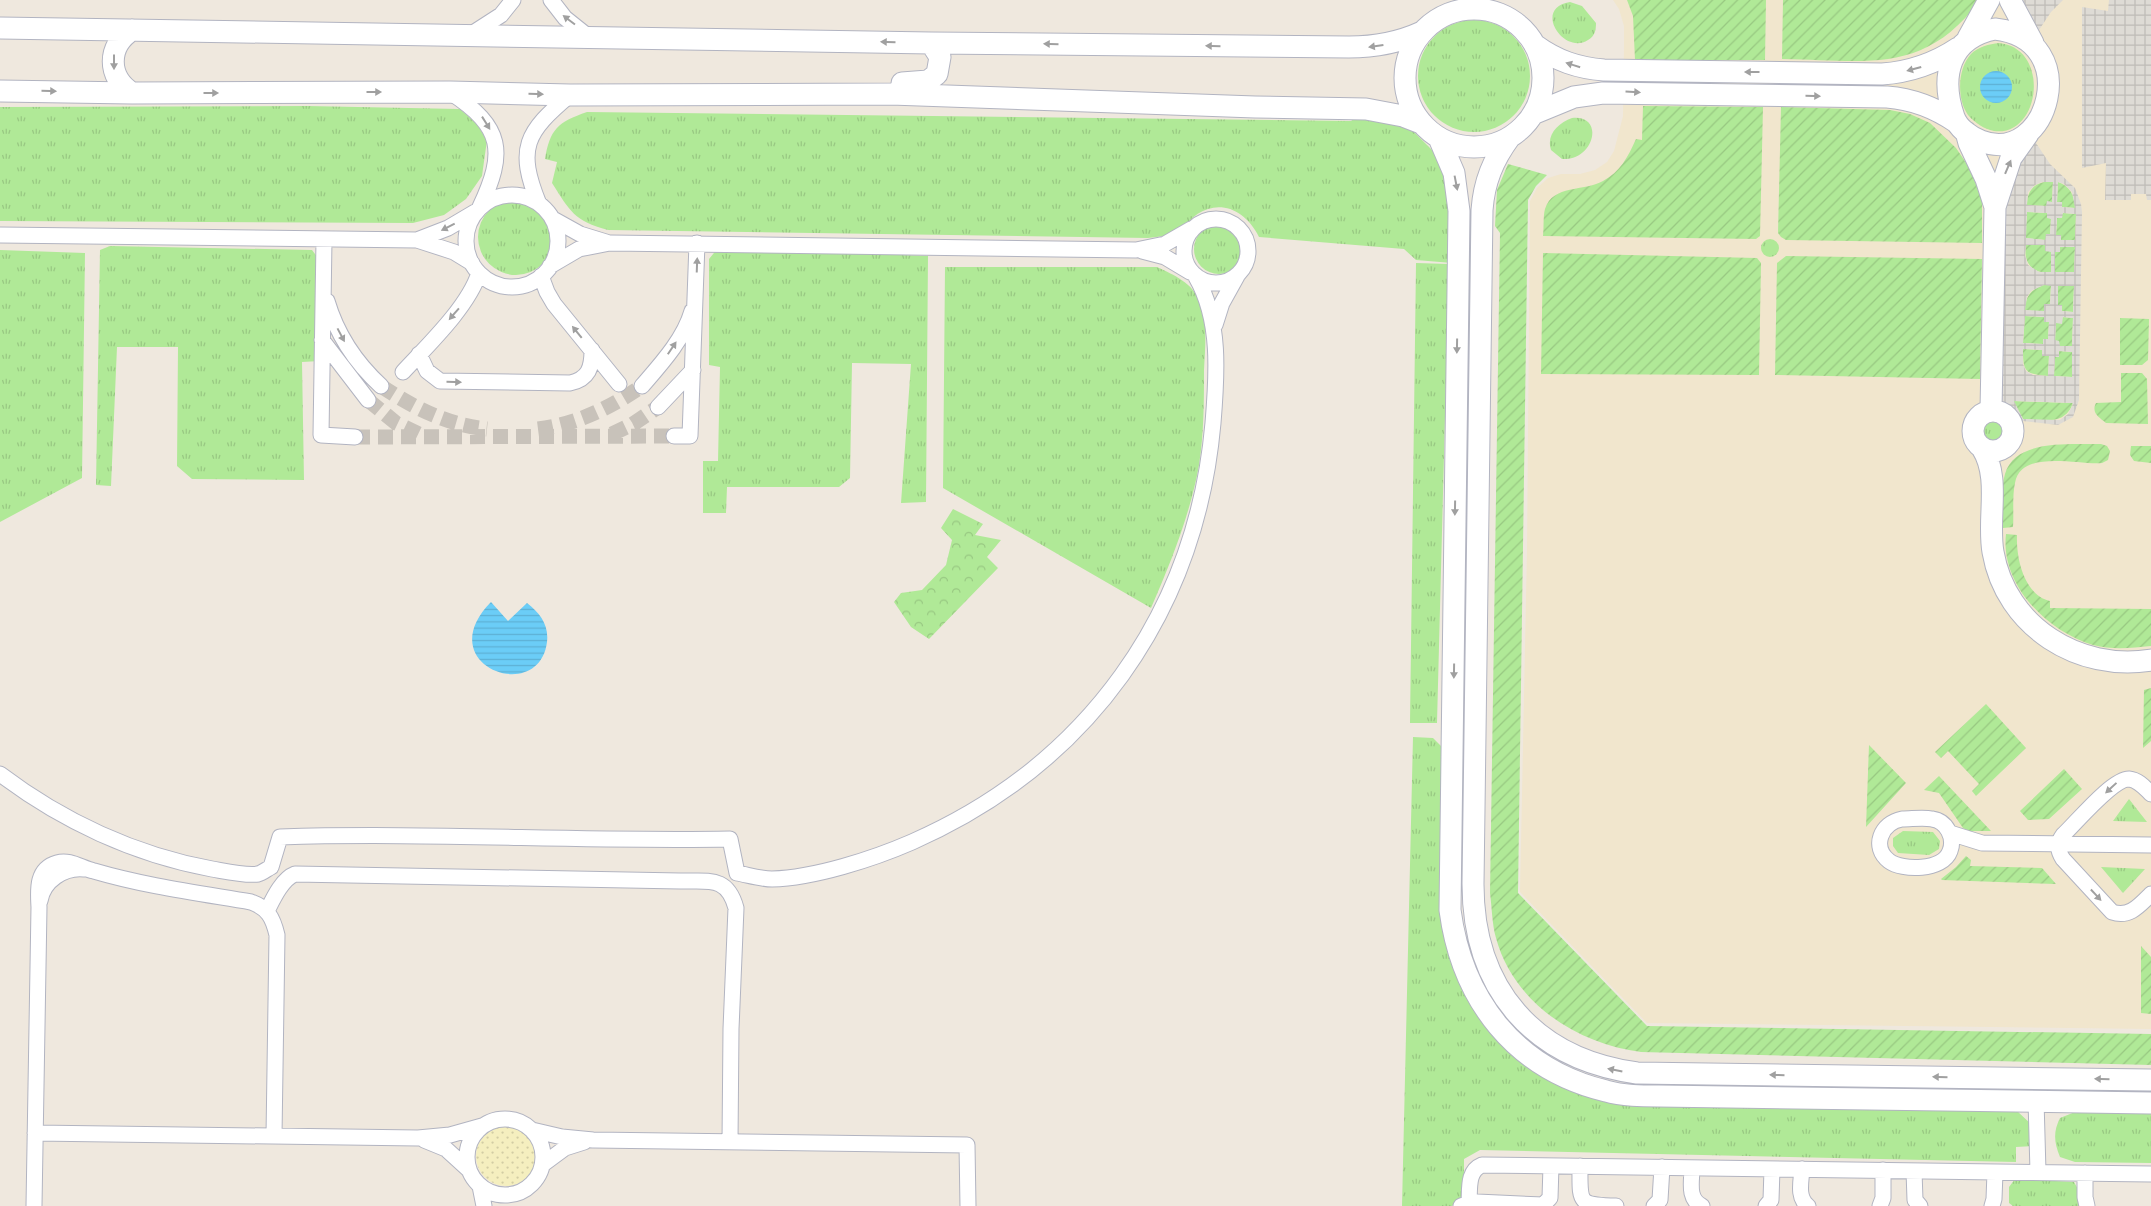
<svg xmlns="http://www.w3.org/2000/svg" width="2151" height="1206" font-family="'Work Sans',sans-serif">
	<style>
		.education { fill: #f1e6cd }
		.grass { fill: url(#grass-tufts) }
		.forest { fill: url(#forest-crowns) }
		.sand { fill: url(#sand-dots) }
		.garden { fill: url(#garden-furrows) }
		.plaza { fill: url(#plaza-grid); fill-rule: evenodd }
		.water { fill: url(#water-rules) }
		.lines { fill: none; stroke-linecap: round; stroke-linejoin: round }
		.street-tunnel { stroke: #c8c2ba; stroke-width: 15; stroke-dasharray: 15 8; stroke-linecap: butt }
		.street-casing { stroke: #b2b4c1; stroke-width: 17 }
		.secondary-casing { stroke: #b2b4c1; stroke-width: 23 }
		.street { stroke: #fff; stroke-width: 15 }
		.secondary { stroke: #fff; stroke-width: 21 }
		.oneway { fill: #a0a0a0 }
	</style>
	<defs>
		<pattern id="grass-tufts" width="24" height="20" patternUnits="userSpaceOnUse" patternTransform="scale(1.25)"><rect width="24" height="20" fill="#b0e997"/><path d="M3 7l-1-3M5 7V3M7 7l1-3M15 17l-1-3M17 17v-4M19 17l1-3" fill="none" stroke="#98c882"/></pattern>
		<pattern id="forest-crowns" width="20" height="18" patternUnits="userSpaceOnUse" patternTransform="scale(1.25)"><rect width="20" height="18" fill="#b0e997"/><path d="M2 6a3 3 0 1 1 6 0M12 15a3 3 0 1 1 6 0" fill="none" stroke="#98c882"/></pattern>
		<pattern id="sand-dots" width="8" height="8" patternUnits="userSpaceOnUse" patternTransform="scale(1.25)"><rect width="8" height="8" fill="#f5efbf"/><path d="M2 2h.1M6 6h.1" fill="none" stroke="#d2cda4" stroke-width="1.8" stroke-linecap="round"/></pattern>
		<pattern id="garden-furrows" width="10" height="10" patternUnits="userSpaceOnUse" patternTransform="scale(1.25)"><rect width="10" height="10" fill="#b0e997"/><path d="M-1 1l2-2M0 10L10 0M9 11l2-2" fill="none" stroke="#98c882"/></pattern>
		<pattern id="plaza-grid" width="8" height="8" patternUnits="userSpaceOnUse" patternTransform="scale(1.25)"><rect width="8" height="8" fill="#dedbd5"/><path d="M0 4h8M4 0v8" fill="none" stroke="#bfbcb7"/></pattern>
		<pattern id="water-rules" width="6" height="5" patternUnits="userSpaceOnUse" patternTransform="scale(1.25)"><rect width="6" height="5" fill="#6bcdf7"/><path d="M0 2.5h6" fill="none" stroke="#5db0d4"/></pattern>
	</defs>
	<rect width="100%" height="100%" fill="#efe8de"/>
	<path class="education" d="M1613,0H2151V1029L1647,1023L1520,892L1527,550L1530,201L1537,188L1548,178L1561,174H1580L1595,170L1607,162L1614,151L1623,116L1624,46V26L1619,9Z"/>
	<path class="grass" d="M1570,2L1582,6L1596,23C1596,30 1595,36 1588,40C1564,56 1532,8 1570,2Z
		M1418 76a56 56 0 1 1 112 0a56 56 0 1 1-112 0Z
		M1999,43C2051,48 2041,137 1994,131C1984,129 1975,123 1968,115C1957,100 1957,69 1971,54C1978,47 1989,44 1999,43Z
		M307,106L460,109L477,124L487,140L482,176L466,199L444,215L413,223L0,221V107Z
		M587,112L1351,121L1359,115L1380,116L1413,131L1440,158L1448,179L1452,263L1416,260L1404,249L1259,237C1240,199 1201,197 1180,234L1148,238L608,230C574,221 570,211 552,183L557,162L545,159C550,129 558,122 587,112Z
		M1572,118C1605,114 1595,161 1562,159L1551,150C1546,135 1558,123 1572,118Z
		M478 237a38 38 0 1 1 76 0a38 38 0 1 1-76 0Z
		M1194 249a25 25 0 1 1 50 0a25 25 0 1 1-50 0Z
		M1761 248a9 9 0 1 1 18 0a9 9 0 1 1-18 0Z
		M110,246L312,250L318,258L320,361L302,362L304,480L192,479L177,466L178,347H117L111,486L96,485L100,250Z
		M718,248L928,256L926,502L901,503L911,364L852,363L850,478L839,487H727L726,513H703V461H718L720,367L709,365V259Z
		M0,250L85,253L82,478L0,522Z
		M1416,263L1449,264L1437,723H1410Z
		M945,267H1157C1174,275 1193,283 1200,302C1208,322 1205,349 1204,370C1204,401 1204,434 1199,465C1190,515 1171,562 1151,608L943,488Z
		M1980 431a13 13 0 1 1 26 0a13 13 0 1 1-26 0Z
		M1413,737L1433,738L1441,746L1442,897L1450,948L1554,1080L2017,1111L2032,1125L2034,1146L2016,1147V1162L1480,1150L1464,1159V1194L1452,1206H1402Z
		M2129,799L2147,822L2113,821Z
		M1903,831L1933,832L1940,841L1939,849L1929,855L1898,853L1893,846V838Z
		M2101,867L2145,869L2123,893Z
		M2075,1112L2151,1113V1163L2075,1162L2060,1157C2054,1142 2053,1132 2060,1118Z
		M2015,1179L2074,1182L2079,1191V1206H2013L2009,1203V1187Z"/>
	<path class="forest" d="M953,509L983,524L975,535L1001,540L987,557L998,568L929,639L911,627L894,602L901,593L922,590L946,565L952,540L941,528Z"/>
	<path class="sand" d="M476 1156a30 30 0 1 1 60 0a30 30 0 1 1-60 0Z"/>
	<path class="garden" d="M1627,0H1766L1765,60H1635L1633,16Z
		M1783,0H1980C1924,76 1866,60 1782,59Z
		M1643,106L1763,107L1760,236L1756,239L1543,236C1544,228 1543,216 1545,209C1553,184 1584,192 1603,181C1620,172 1628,157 1636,139L1642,140Z
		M1781,107L1890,110L1910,114L1930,123L1956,148L1971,170L1982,201V243L1786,240L1781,237L1778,233Z
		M1508,164L1547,175L1536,186L1528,200L1518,893L1647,1026L2151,1034V1065L1641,1052C1578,1044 1514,1004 1496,938C1492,924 1492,908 1490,893L1500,233L1495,226L1497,190Z
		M2053,181L2052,202L2047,206L2027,205C2027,187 2037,182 2053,181Z
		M2058,182C2070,186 2075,196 2075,208L2062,207L2057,202Z
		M2027,212L2047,213L2051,219L2050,235L2045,240L2025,238Z
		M2063,213L2076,214L2075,240H2061L2056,235L2057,218Z
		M2026,245H2046L2051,251V272C2032,275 2023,262 2026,245Z
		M2060,247H2075L2074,272H2055V252Z
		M1543,253L1757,258L1761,263L1759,375L1541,374Z
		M1786,256L1982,259L1980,379L1775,375L1777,263Z
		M2044,285H2051L2050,305L2044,312L2025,310C2025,297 2031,289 2044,285Z
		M2058,286H2074L2073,312L2062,311L2058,305Z
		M2025,316L2044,317L2049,322L2048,339L2043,344L2023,343Z
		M2062,317L2073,318L2072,346H2059L2055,341L2056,323Z
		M2120,318L2149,319L2148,360L2142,365H2120Z
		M2023,349L2043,350L2049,356L2048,376C2025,374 2023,372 2023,349Z
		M2059,351L2072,352V377L2054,376L2055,357Z
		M2121,373H2142L2147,379L2148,424L2106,423C2099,417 2091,413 2096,403L2121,402Z
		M2013,401L2073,403C2065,426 2043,420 2023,419Z
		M2101,444L2107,446L2110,451L2108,460L2102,463C2077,465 2021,449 2015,483C2012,497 2014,513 2013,527L2003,528C2003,511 2000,490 2005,474C2015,438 2072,445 2101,444Z
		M2131,446H2151V463L2134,461L2130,455Z
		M2006,534L2017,535C2016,558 2024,595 2050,601V608L2151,609V646C2131,648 2113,650 2093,645C2048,632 2000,585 2006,534Z
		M2151,688V741L2143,748L2144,690Z
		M1986,704L2026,748L1976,796L1972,791L1979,784L1948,751L1941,758L1935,752Z
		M1869,745L1906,783L1866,827Z
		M2064,769L2082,789L2049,819L2028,820L2020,811Z
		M1939,776L1991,831H1969L1963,828L1939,793L1924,790Z
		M1966,856L1971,860L1970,866L2042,868L2056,884L1942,880L1941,879L1956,867Z
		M2141,946L2151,957V1014L2141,1013Z"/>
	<path class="plaza" d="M2014,0H2063L2051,12L2039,30H2036Z
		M2109,0H2151V200H2147L2146,194H2131V200H2105L2106,163L2082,168V7L2108,11Z
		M2036,143L2050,164L2075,188L2081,204L2082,212L2079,400L2073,417L2058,425L2022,421L2007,409L2001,398L2005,179L2025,150ZM2042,182H2053L2052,202L2047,201L2046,206L2027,205L2028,192L2035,185ZM2058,182L2064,184L2072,192L2075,208L2062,207V202H2057ZM2027,212L2047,213V218L2051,219L2050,234H2046L2045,240L2026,238ZM2063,213L2076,214L2075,240H2061V235H2056L2057,218H2062ZM2026,245H2045V251L2051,252V272H2039L2028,265L2025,255ZM2060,247H2075L2074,272H2055V252H2060ZM2044,285L2051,286L2050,304H2044V311L2025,310L2027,297L2031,291ZM2058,286H2074L2073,312L2062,311V305H2058ZM2025,316L2044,317V322H2049L2048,339H2043V344L2023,343ZM2063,317L2073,318L2072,346H2060L2059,341L2055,340L2056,323L2062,324ZM2023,349L2042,350V356H2049L2048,376L2033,375L2026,371L2023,364ZM2059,351L2072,352V377L2054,376L2055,357H2059ZM2014,401L2072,403L2073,404L2068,414L2060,420L2023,419Z"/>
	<path class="water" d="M1980 87a16 16 0 1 1 32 0a16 16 0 1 1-32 0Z
		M491,602L508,621L527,603C540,613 549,625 547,642C539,706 429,665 491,602Z"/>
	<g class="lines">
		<path class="street-tunnel" d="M381,386C414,408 448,425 487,429
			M368,400L396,423L421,435
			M538,429C577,424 610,408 642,386
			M612,434L633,424L658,407
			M355,437L674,436"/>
		<g class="street-casing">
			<path id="street" d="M551,0L565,18L590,38
				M470,35L501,15L513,0
				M451,93C503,127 506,152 480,207
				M466 241a46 46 0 1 1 92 0a46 46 0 1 1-92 0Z
				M539,204C516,148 526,132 570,95
				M1184 251a32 32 0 1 1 64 0a32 32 0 1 1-64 0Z
				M553,219L580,234L606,242
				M0,235L417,240L454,252L472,263
				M324,240L321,435L355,437
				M417,240L448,228L475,212
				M1142,251L1165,257L1190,272
				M550,266L579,249L610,243L1136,250L1165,244L1191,229
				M541,276L547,292L554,304L619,384
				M327,301C337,335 355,362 381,386
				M1215,325L1222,303L1237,276
				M322,340L368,400
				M419,354L427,371L440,381L570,383C589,379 592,367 592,350
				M403,372C428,345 468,307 479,273
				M642,386C661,364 684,339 692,311
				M658,407L693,370
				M674,436H690L697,243
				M0,774C62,821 135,855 212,869C224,871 246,876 258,874C262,873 267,869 271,867L280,837C430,832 580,842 730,839L737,873C748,875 761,879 772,879C814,878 873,859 912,842C1087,765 1196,614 1213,423C1217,375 1221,320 1196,277
				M2151,794C2145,788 2139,780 2129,779C2112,779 2077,822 2063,835C2057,843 2057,850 2063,859L2112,912C2129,918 2139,906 2151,894
				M1902,819C1912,819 1923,817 1932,819C1947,821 1955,838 1950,851C1943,871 1902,871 1889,861C1871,847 1881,823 1902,819Z
				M1950,833L1982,843L2151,845
				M40,901C43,881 64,867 84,869
				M267,911C273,899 282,879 295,874L680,881C708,882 727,875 736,908L731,1029L730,1142
				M2036,1100L2038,1172
				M467 1157a38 38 0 1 1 76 0a38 38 0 1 1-76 0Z
				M532,1130L562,1137L593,1140L967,1145L968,1206
				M35,1133L418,1138L450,1135L482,1126
				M424,1140L446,1149L469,1170
				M542,1165L565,1148L584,1142
				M1580,1166C1580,1203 1577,1205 1616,1206
				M1692,1168C1692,1181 1687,1199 1702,1206
				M1802,1169C1801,1182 1797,1198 1808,1206
				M1914,1171L1915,1200L1920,1206
				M2085,1173V1197L2087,1206
				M480,1186L484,1206
				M1469,1203C1470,1189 1467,1171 1482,1165L2151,1174
				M34,1206L39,907C38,890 36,869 57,863C70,859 81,868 94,871C145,886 198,893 251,902C268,908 273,918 277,935L274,1136
				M1461,1206L1469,1203L1477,1202L1543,1205L1550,1198L1551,1166
				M1654,1206L1660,1200L1662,1167
				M1766,1206L1771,1200L1772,1169
				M1880,1206L1883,1198V1170
				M1992,1206L1994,1199L1995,1172"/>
		</g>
		<g class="secondary-casing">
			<path id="secondary" d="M2010,0L2033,43
				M1405 78a69 69 0 1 1 138 0a69 69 0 1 1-138 0Z
				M0,28L931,43L1349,47C1376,47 1398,43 1422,32
				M1995,29C2085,39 2048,167 1981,141C1970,137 1958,128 1954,117C1940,76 1949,38 1995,29Z
				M1968,38L1989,0
				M1535,45C1557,61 1578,68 1604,70L1882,74C1911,72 1934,64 1958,48
				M902,83L928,81L937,74L940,57L931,43
				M0,91L132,93L450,92L570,95L891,94L1255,107L1366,109L1403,116L1421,123
				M132,93C107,77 107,46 132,30
				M1535,113L1574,97L1603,93L1887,97C1913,99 1934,107 1956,122
				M1966,132L1969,143L1986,179L1995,207
				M1510,137C1493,160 1484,182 1482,210L1473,884C1473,989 1534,1059 1637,1073L2151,1080
				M1439,138L1454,173L1459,211L1450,910C1462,1000 1515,1069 1606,1091C1623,1096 1642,1096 1659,1096L2151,1103
				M1991,410L1995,207L2011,158L2028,134
				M1973 431a20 20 0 1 1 40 0a20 20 0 1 1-40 0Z
				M1982,448C2001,478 1987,518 1993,552C2006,627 2079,672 2151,660"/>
		</g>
		<use href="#street" class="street"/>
		<use href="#secondary" class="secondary"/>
	</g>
	<defs><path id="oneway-solid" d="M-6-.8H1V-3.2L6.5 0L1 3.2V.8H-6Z" transform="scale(1.25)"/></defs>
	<g class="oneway">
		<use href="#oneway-solid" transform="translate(569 20) rotate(-143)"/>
		<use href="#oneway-solid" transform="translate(888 42) rotate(-179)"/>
		<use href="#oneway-solid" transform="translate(1051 44) rotate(-179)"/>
		<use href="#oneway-solid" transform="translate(1213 46) rotate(-179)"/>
		<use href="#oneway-solid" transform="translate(1376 46) rotate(172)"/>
		<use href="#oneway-solid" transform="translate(114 62) rotate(90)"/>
		<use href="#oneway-solid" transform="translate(1573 65) rotate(-163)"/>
		<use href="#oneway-solid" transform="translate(1914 69) rotate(165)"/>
		<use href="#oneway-solid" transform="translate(1752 72) rotate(-180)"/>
		<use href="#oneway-solid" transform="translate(49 91) rotate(1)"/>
		<use href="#oneway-solid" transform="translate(374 92)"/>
		<use href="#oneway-solid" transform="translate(1633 92) rotate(4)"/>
		<use href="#oneway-solid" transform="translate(211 93)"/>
		<use href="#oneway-solid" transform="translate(536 94) rotate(1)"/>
		<use href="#oneway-solid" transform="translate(1813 96) rotate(1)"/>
		<use href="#oneway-solid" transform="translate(486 123) rotate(58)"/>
		<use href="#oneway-solid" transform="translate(2008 167) rotate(-67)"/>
		<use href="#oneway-solid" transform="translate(1456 183) rotate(79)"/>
		<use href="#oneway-solid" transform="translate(448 227) rotate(153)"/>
		<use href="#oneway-solid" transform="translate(697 265) rotate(-88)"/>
		<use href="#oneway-solid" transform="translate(454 314) rotate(131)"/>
		<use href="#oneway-solid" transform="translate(577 332) rotate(-129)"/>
		<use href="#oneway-solid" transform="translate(341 335) rotate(62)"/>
		<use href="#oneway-solid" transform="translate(1457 346) rotate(91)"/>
		<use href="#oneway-solid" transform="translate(672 348) rotate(-56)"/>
		<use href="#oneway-solid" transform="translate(454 382) rotate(1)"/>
		<use href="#oneway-solid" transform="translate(1455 508) rotate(91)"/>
		<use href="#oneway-solid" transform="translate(1454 671) rotate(91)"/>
		<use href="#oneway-solid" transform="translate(2111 788) rotate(137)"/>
		<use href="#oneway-solid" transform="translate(2096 895) rotate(47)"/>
		<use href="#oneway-solid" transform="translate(1615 1070) rotate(-169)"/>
		<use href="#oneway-solid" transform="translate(1777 1075) rotate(-179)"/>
		<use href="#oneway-solid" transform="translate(1940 1077) rotate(-179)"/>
		<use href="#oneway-solid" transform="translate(2102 1079) rotate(-179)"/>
	</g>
</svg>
